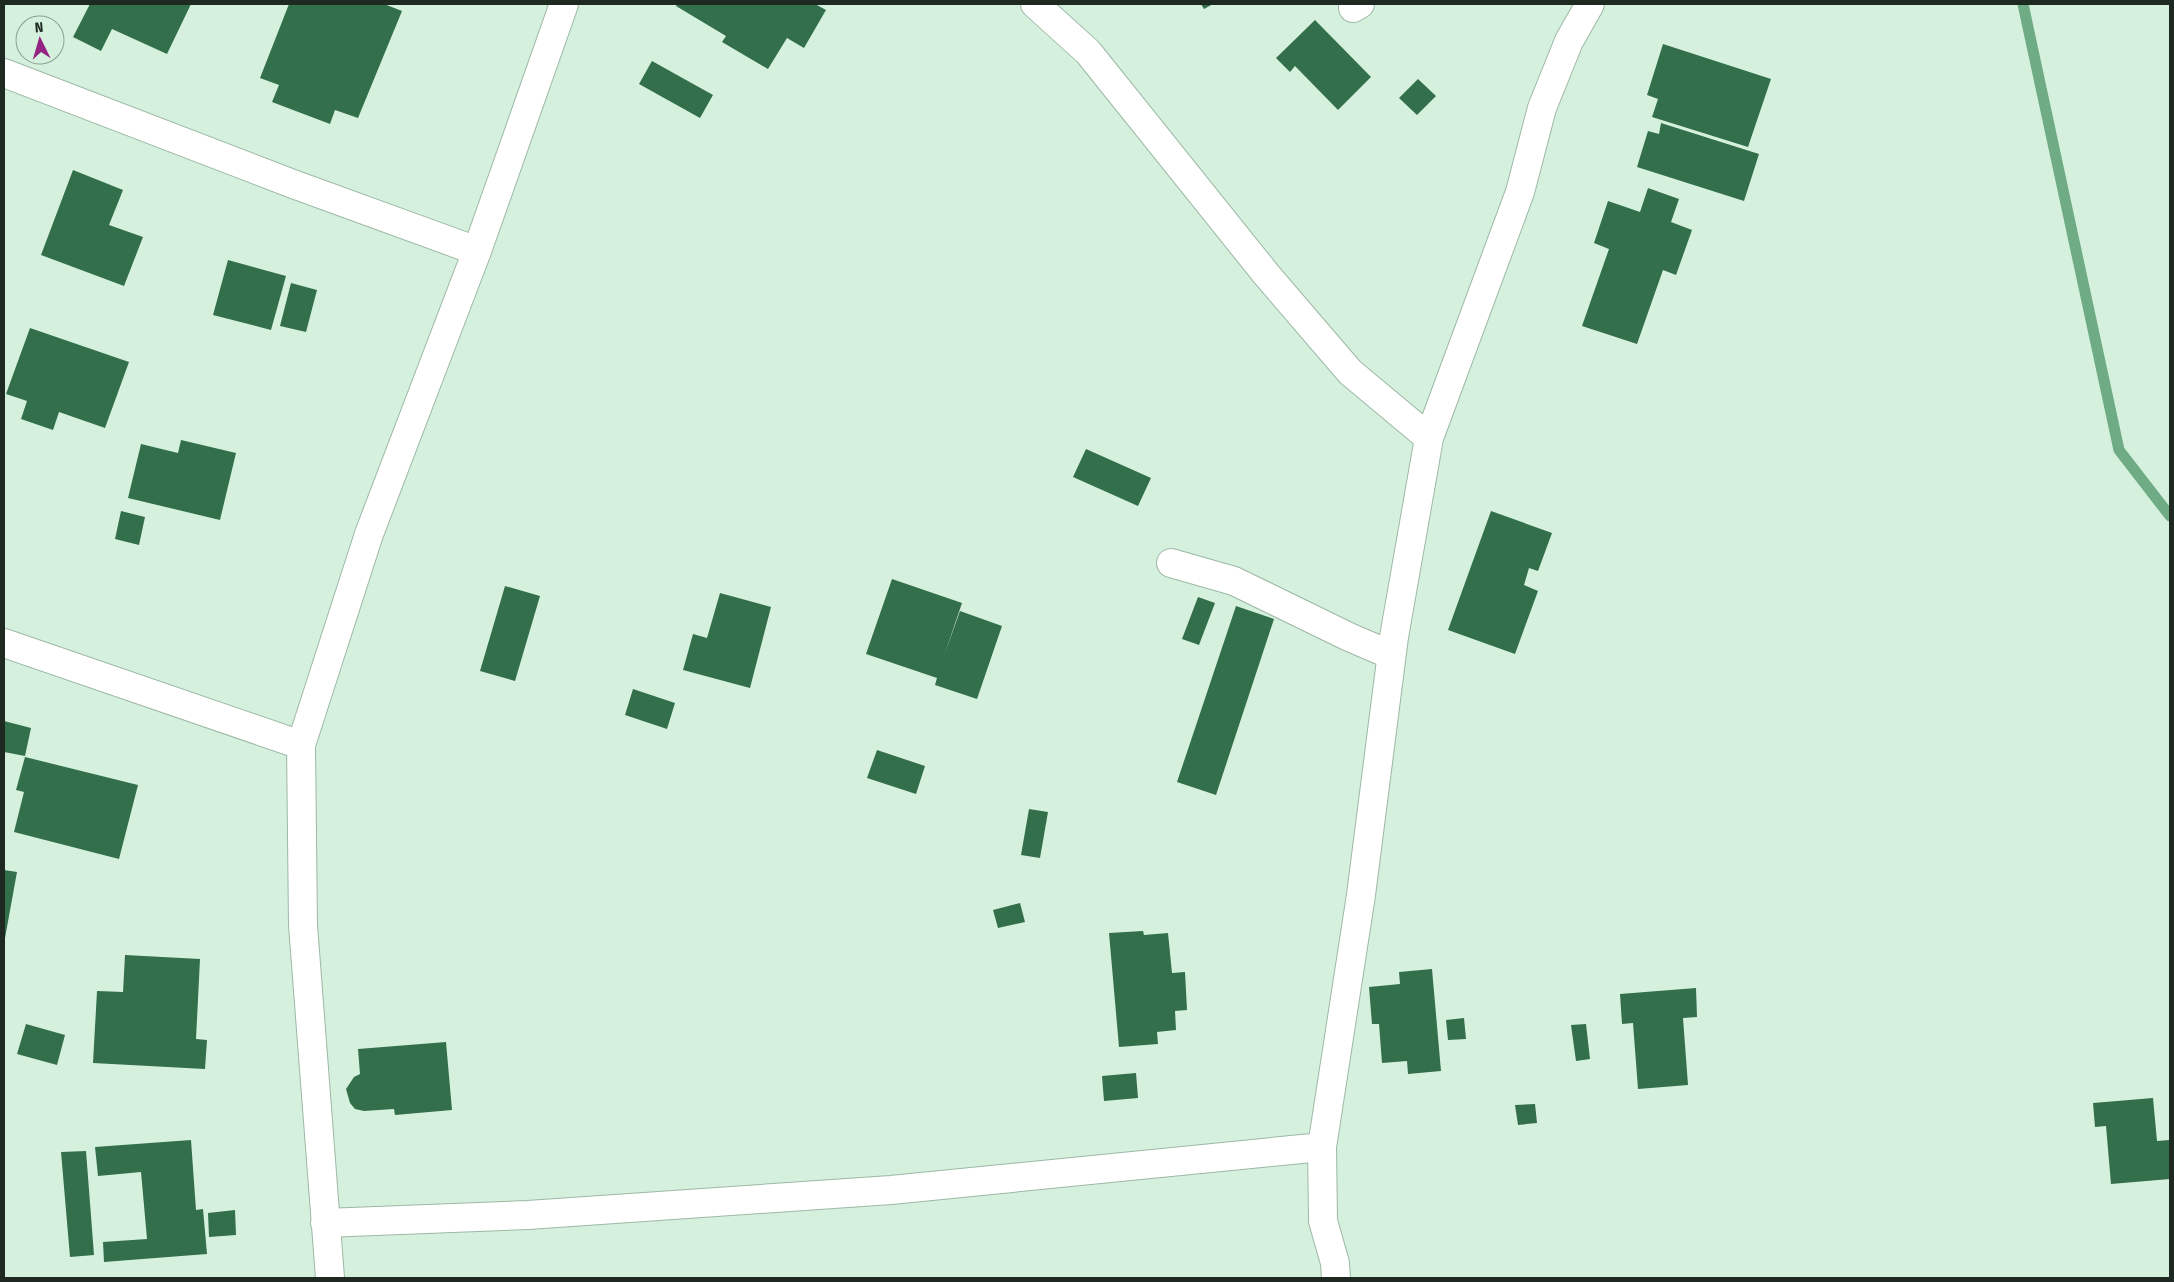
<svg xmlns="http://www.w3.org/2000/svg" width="2174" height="1282" font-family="'Fira Sans Condensed',sans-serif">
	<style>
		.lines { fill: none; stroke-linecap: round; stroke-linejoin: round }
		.stream { stroke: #6fab84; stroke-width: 11 }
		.building { fill: #336f4a }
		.minor-casing { stroke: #9db8a5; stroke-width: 30 }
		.minor { stroke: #fff; stroke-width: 28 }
	</style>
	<rect width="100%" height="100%" fill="#d5f1dd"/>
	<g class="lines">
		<path class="stream" d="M2023,4L2119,450L2170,516"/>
	</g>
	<path class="building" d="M90,4H191L167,54L112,29L101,51L73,37Z
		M289,4H384L402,11L358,118L335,110L330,124L272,102L279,85L260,78Z
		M677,4H815L826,10L804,48L787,38L768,69L722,42L726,36L676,6Z
		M1201,4H1213L1204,9Z
		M1315,20L1371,77L1338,110L1295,66L1290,72L1276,58Z
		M1663,44L1771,79L1748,147L1652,117L1658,99L1647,95Z
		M652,61L713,95L700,118L639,84Z
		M1418,79L1436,96L1417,115L1399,98Z
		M1661,123L1759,154L1744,201L1637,167L1648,131L1659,134Z
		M73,170L123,190L109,225L143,237L124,286L41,255Z
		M1648,188L1679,199L1671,222L1692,230L1676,275L1663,270L1637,344L1582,326L1609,249L1594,243L1608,201L1640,212Z
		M228,260L286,276L271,330L213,315Z
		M291,283L317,290L306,332L280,326Z
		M30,328L129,362L105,428L59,412L53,430L21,419L27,401L6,394Z
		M181,440L236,453L220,520L128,498L141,444L178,453Z
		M1086,449L1151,478L1138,506L1073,477Z
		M121,511L145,517L139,545L115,539Z
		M1491,511L1552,533L1538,571L1529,568L1524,585L1538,591L1515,654L1448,630Z
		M892,579L962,603L944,656L960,611L1002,626L977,699L935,685L937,678L866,654Z
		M505,586L540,596L515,681L480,671Z
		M720,593L771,607L750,688L683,670L693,634L707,638Z
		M1198,597L1215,603L1199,645L1182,639Z
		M1236,606L1274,619L1216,795L1177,782Z
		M633,689L675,703L667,729L625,715Z
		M4,721L31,728L25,756L4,752Z
		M877,750L925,766L916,794L867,778Z
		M25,757L138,785L119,859L14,832L24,792L16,790Z
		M1029,809L1048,812L1040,858L1021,855Z
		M4,870L17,872L5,938H4Z
		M1020,903L1025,922L998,928L993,910Z
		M1143,931L1144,935L1168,933L1172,973L1185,972L1187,1010L1175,1011L1176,1030L1157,1032L1158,1044L1119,1047L1109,933Z
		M125,955L200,959L196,1039L207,1040L205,1069L93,1063L97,991L123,992Z
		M1432,969L1441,1071L1408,1074L1407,1061L1382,1063L1379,1024H1372L1369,987L1400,984L1399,972Z
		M1696,988L1697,1017L1683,1018L1688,1085L1638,1089L1633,1023L1622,1024L1620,994Z
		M1464,1018L1466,1039L1448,1040L1446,1020Z
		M26,1024L65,1035L57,1065L17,1054Z
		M1586,1024L1590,1059L1576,1061L1571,1025Z
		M446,1042L452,1110L395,1115L394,1109L364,1111L355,1109L350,1103L346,1089L354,1077L360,1074L358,1049Z
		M1136,1073L1138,1098L1104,1101L1102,1076Z
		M2153,1098L2157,1141L2170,1140V1179L2111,1184L2106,1126L2095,1127L2093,1103Z
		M1535,1104L1537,1123L1518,1125L1515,1105Z
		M191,1140L196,1210L203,1209L207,1254L104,1262L103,1242L147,1239L141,1172L98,1176L95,1147Z
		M86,1151L94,1255L70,1257L61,1152Z
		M235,1210L236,1235L209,1237L208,1213Z"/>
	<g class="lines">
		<g class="minor-casing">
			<path id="minor" d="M1035,4L1088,52L1266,274L1350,372L1429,438
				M1353,8L1360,4
				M4,73L293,184L477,251
				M1171,563L1234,581L1349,637L1391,655
				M4,643L301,745
				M325,1223L528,1215L891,1190L1322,1147
				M330,1278L303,925L301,745L369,534L477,251L564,4
				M1336,1278L1335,1263L1323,1221L1322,1147L1361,895L1394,637L1429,438L1520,192L1542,108L1569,41L1590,4"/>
		</g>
		<use href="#minor" class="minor"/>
	</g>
	<rect width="2174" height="1282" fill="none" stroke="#1e2921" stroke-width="10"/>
	<g transform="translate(40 40) rotate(355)"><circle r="24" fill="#d5f1dd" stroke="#8ca192"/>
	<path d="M0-4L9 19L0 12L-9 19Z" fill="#942383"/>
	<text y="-8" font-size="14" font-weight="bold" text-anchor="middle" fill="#1e2921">N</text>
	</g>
</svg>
